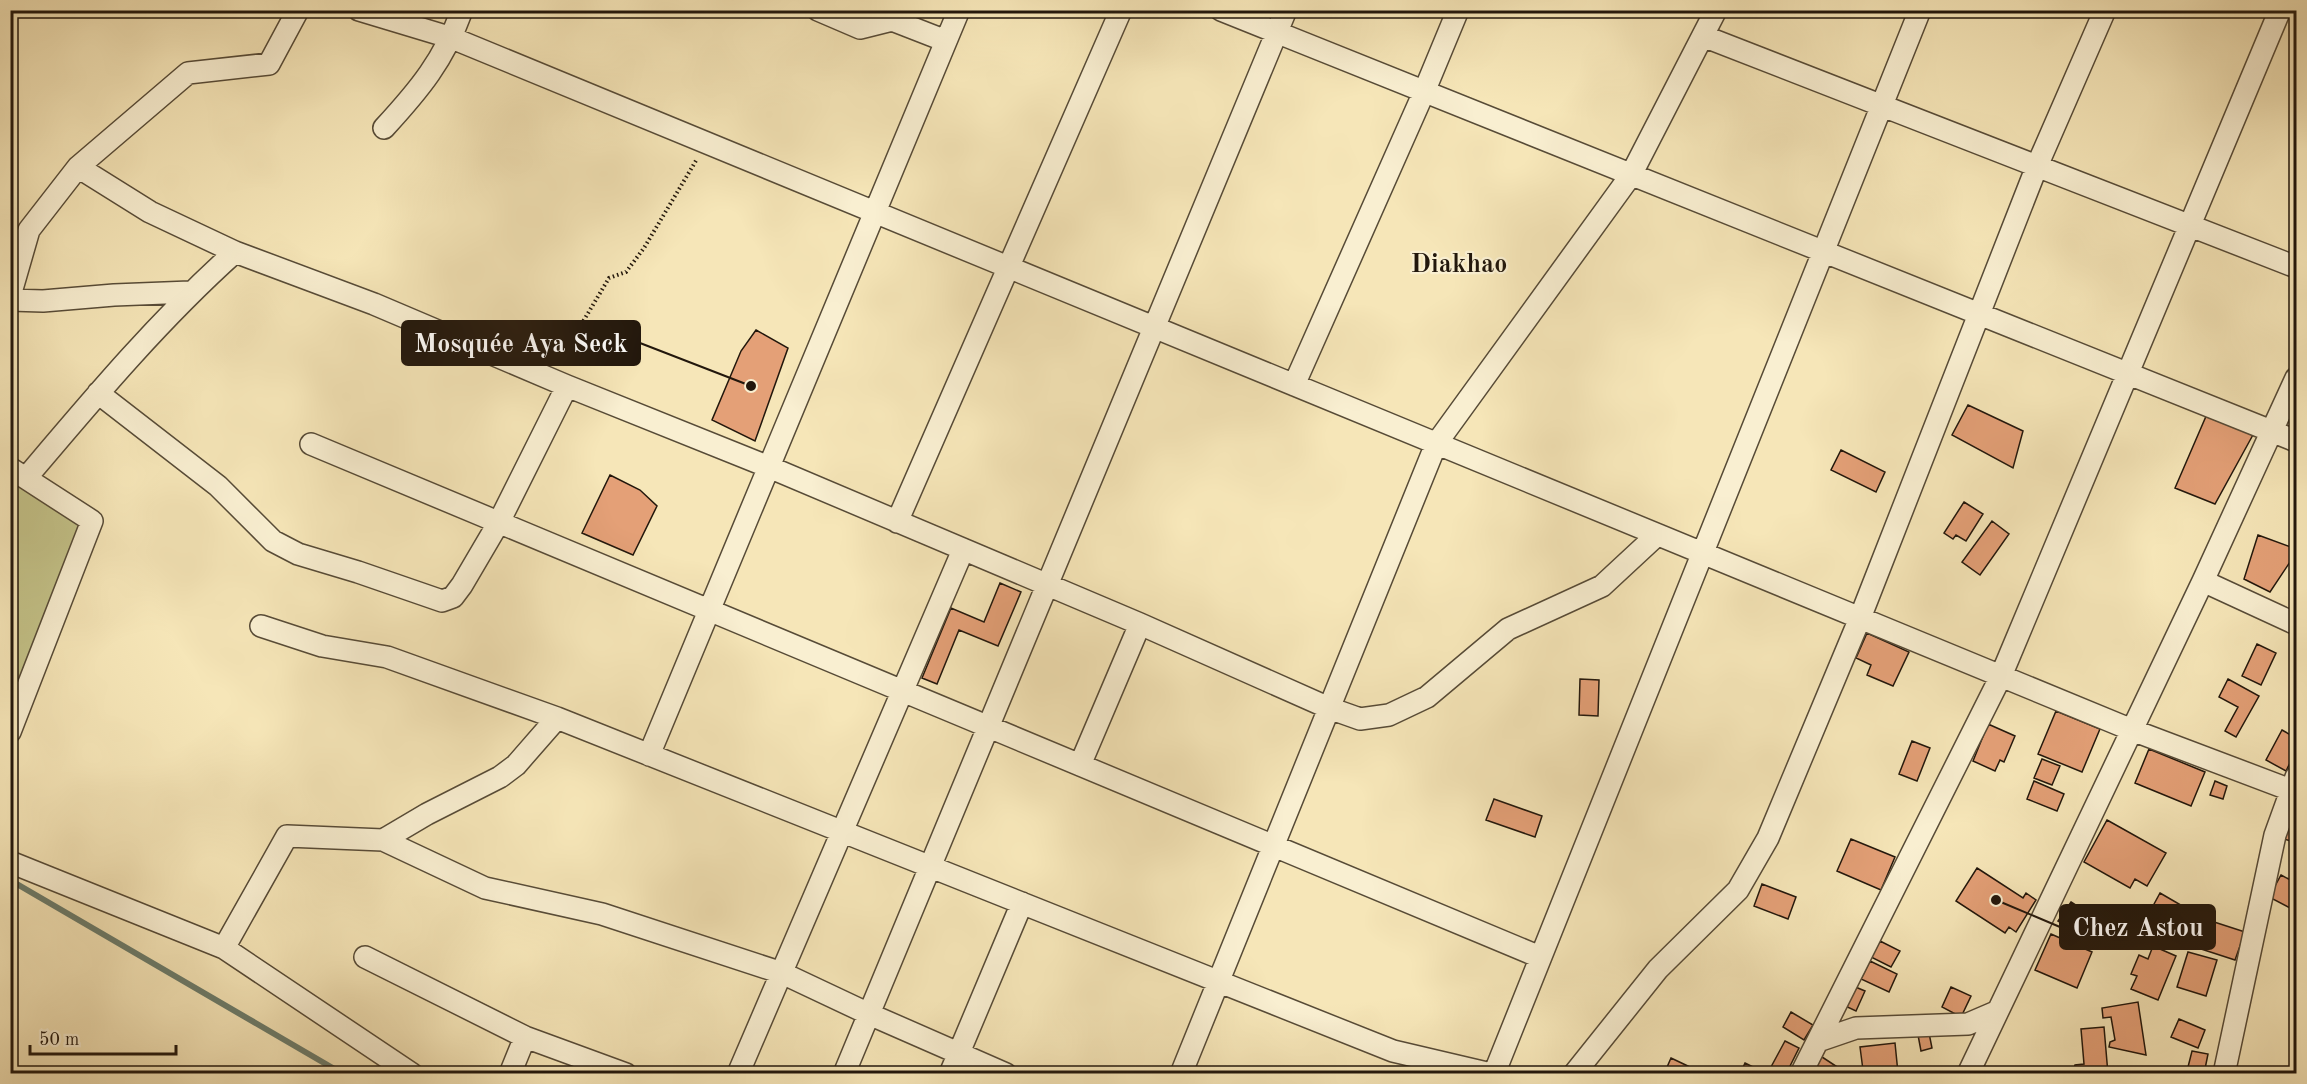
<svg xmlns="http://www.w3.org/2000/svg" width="2307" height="1084" font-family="'Old Standard TT',serif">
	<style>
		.green { fill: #c4c389; stroke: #736d4a; stroke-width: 1.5 }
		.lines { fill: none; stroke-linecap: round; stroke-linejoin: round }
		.stream { stroke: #6c7c6b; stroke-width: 6 }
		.building { fill: #e4a077; stroke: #22170c; stroke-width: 1.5 }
		.minor-casing { stroke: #574b37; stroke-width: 24 }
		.path { stroke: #22170c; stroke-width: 4; stroke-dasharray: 1.5 3; stroke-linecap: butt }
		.minor { stroke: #f9efd1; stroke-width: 21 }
		.labels { text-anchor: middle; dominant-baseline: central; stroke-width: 4.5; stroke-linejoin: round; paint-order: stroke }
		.neighbourhood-label { font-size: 26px; font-weight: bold; fill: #22170c; stroke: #f9efd1 }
		.leader { fill: none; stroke: #22170c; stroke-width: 2 }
		.callout-dot { fill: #22170c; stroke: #f9efd1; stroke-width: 2 }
		.callout { fill: #22170c; stroke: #22170c; stroke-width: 2 }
		.callout-label { font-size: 26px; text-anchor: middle; font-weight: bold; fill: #fff }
	</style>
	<rect width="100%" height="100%" fill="#f6e6b8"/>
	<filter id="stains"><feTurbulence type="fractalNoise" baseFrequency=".00333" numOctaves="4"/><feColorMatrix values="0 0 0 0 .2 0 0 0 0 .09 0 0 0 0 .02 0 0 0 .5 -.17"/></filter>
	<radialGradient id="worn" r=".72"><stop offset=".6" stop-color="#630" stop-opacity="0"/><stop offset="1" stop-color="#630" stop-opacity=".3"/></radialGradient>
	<path class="green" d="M11,476L81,522L84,537L11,698Z"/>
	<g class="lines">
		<path class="stream" d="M10,880L343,1074"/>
	</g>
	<path class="building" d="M756,330L788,348L755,441L712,420L741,351Z
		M1968,405L2023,431L2013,468L1952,435Z
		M2207,414L2254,433L2215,504L2175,488Z
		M1841,450L1885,472L1876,492L1831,470Z
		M610,475L640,490L657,506L633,555L582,533Z
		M1964,502L1983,514L1966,541L1956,535L1953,539L1944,533Z
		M1992,521L2009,534L1980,575L1962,562Z
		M2258,535L2296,549V553L2270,592L2244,579Z
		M1000,583L1021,592L998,646L959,630L937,684L922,678L951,608L984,622Z
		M1867,633L1909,652L1893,686L1867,675L1871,665L1856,658Z
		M2257,644L2276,653L2261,685L2242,676Z
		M1580,679L1599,680L1598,716L1579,715Z
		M2228,679L2259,696L2236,737L2225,731L2238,707L2219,697Z
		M2056,711L2100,729L2082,772L2038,754Z
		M1988,724L2015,736L2004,762L2000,760L1995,771L1973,761Z
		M2282,730L2296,738V751L2286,771L2266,760Z
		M1912,741L1930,748L1917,781L1899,774Z
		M2149,749L2205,772L2191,806L2135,783Z
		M2042,759L2060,766L2052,785L2034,778Z
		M2034,781L2064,794L2057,811L2027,799Z
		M2215,781L2227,786L2223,799L2210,795Z
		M1494,799L1542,816L1535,837L1486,820Z
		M2289,808L2296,811V843L2279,837Z
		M2107,820L2166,853L2147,886L2135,879L2130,888L2084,862Z
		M1851,839L1895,857L1881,890L1837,871Z
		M1977,868L2023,898L2026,893L2036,900L2016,932L2009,927L2005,933L1956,901Z
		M2281,875L2296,883V911L2269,897Z
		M1762,884L1796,897L1788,919L1754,906Z
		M2160,893L2198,915L2184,940L2146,919Z
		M2071,902L2091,915L2078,934L2058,921Z
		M2208,920L2245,932L2235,960L2198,948Z
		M2051,934L2092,952L2077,988L2035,970Z
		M1880,941L1900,951L1891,967L1871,957Z
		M2153,946L2176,956L2158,1000L2131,989L2137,976L2131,974L2139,955L2148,959Z
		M2188,952L2217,960L2206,996L2177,987Z
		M1870,961L1897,974L1889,992L1861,979Z
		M1853,986L1865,991L1856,1011L1843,1005Z
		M1951,987L1971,996L1961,1017L1942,1007Z
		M2138,1002L2146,1055L2109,1047L2110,1042L2115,1040L2111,1017L2103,1018L2102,1008Z
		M1791,1012L1813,1025L1804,1040L1783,1027Z
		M2179,1019L2205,1030L2198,1048L2171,1037Z
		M2104,1027L2108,1074H2072L2075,1065L2084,1064L2081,1029Z
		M1929,1033L1932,1048L1921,1051L1918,1035Z
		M1785,1041L1799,1048L1786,1074H1783L1771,1067Z
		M1895,1043L1898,1073L1872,1074L1871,1069L1863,1070L1860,1047Z
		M2192,1051L2208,1054L2204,1074L2187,1071Z
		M1819,1055L1848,1074H1823L1812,1067Z
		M1671,1058L1692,1068L1690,1074H1664Z
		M1745,1063L1767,1074H1740Z"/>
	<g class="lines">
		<g class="minor-casing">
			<path id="minor" d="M359,10L452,38L2132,730L2296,792
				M818,10L860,28L892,20L946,41
				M1221,10L2296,441
				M1703,36L2296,267
				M384,128C419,90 444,60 462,10
				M78,167L150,212L235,252L374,304L567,386L769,467L1140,624L1329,708L1360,719L1389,715L1427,697L1508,629L1602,586L1657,535
				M10,296L29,230L78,167L188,73L269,64L298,10
				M10,300L43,301L114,295L190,292
				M1294,385L1424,92L1458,10
				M98,393L218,486L273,541L298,554L358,572L442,601L453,597L462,585L499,522L567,386
				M311,444L1540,957
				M10,468L92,521L10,732
				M26,478C92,400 158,321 235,252
				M897,522L1121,10
				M2203,581L2296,624
				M261,626L322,646L387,657L557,718L1393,1051L1491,1074
				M649,755L959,10
				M1080,765L1140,624
				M383,840L427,814L500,777L516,765L557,718
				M10,862L224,948L412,1074
				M224,948L287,836L383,840L485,888L602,914L782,973L869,1014L1006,1074
				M365,957L525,1037L626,1074
				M1818,1041L1856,1028L1968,1024L1996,1012
				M510,1074L525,1037
				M738,1074L963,550
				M844,1074L1286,10
				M950,1074L1022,903
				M1181,1074L1436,444L1631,175L1716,10
				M1494,1074L1920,10
				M1574,1074L1658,969L1738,890L1768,838L1860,618L2037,166L2105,10
				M1801,1074L2001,676L2280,10
				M1968,1074L2203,581L2296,378
				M2224,1074L2275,835L2296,777"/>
		</g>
		<path class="path" d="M561,365L575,335L609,278L626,272L644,248L697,159"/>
		<use href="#minor" class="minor"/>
	</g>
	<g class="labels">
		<g class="neighbourhood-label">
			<text x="1459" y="265">Diakhao</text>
		</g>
	</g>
	<path class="leader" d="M751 386L640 343M1996 900L2060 927"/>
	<g class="callout-dot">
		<circle cx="751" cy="386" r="6"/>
		<circle cx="1996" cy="900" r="6"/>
	</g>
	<g class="callout">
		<rect x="402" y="321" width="238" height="44" rx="6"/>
		<rect x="2060" y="905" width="155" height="44" rx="6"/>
	</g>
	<g class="callout-label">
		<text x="521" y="352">Mosquée Aya Seck</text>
		<text x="2138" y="936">Chez Astou</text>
	</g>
	<rect width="2307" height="1084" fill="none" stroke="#f6e6b8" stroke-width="36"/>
	<rect x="12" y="12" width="2283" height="1060" fill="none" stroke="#22170c" stroke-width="3"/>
	<rect x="18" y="18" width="2271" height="1048" fill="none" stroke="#22170c" stroke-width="1.5"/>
	<path d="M30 1045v9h146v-9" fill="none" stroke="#22170c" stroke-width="3"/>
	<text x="39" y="1045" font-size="18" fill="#22170c" stroke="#f9efd1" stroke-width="4.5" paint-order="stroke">50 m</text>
	<rect width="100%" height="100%" filter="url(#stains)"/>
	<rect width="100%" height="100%" fill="url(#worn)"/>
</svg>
